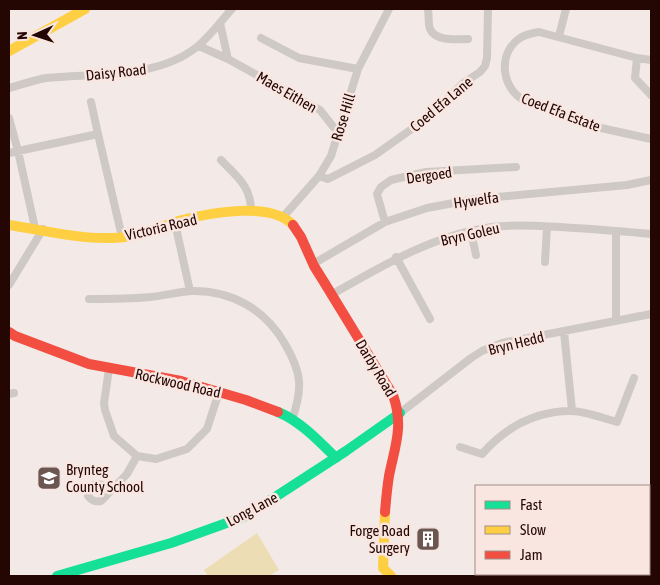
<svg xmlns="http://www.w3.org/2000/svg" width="660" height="585" font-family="'Asap Condensed',sans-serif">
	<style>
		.park { fill: #ecddb4 }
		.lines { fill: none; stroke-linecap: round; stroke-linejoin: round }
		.street { stroke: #cfc9c6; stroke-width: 8 }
		.fast { stroke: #16e098; stroke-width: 10 }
		.slow { stroke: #ffcf43; stroke-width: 10 }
		.jam { stroke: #f24e42; stroke-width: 10 }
		.labels { text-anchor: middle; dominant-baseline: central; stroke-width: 5; stroke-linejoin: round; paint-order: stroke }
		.street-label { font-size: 15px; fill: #240602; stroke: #f9e6e1 }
		.poi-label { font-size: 15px; fill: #240602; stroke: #f9e6e1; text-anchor: start }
	</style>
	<rect width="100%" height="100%" fill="#f3eae7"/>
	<path class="park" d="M257,533L279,570L269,576H208L204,570Z"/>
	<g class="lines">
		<path class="street" d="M428,9C429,15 428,24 430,29C436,42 457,39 468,39
			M220,23L228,59L320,110L339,134
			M559,36L566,9
			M261,38L299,58L358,69
			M199,46L228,59
			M637,58L635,78L651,95
			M651,60L637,58L539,32C532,33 526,34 520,38C498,53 501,86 522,99L583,124L651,139
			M9,88C21,85 34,80 46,78C96,73 158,79 198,46C211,35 221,21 232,9
			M91,102L98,134
			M9,118L18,151L35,228
			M9,153L98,134L122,237
			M221,160C237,177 251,186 251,211
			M319,176L328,179L375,155L430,116L462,84L480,72L485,66L487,58L488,9
			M283,217L319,176L331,156L358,69L389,9
			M385,222L377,194L381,187L391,180L426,172L516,167
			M175,223L190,291
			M616,231V321
			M471,232L476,255
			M396,257L430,319
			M545,262L547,227
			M313,264L385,222L427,208L475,199L627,185L651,180
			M9,285L43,229
			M331,295C382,266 433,235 492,227C514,224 538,226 560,227C591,229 621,231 651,234
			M89,299C109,299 129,299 150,297C163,296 177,292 191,291C231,290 265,309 285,344C302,373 303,388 292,420
			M564,332L572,410
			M109,369L104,403L105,410L114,436L137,456L156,459L187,449L207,429L219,392
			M9,394L14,393
			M400,413L471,358L482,351L502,343L651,314
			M460,447L482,454C506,427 534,411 571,411C584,411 603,418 617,422L634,378
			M111,490C104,485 98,482 91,486L88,496C92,501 95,502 101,501L127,474L137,456"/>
		<path class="fast" d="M278,412C300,421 319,441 336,458
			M57,576L171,543L246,516L346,451L400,413"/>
		<path class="slow" d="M9,51L85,9
			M9,225C43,230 77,239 112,238C136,238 159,227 182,220C210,213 272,201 293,225
			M385,512L383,568L391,576"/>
		<path class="jam" d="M293,225L301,237L314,266L324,282L393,395C404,426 395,446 389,476C387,488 386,500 385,512
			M9,332L15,336L89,364L181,381L246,400L278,412"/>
	</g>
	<defs>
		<g id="school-square" transform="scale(1.25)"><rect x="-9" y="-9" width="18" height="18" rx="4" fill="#6c5652" stroke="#f9e6e1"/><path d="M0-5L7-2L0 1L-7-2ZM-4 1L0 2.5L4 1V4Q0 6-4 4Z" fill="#fff"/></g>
		<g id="building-square" transform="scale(1.25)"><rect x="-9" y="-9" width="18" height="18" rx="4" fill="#6c5652" stroke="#f9e6e1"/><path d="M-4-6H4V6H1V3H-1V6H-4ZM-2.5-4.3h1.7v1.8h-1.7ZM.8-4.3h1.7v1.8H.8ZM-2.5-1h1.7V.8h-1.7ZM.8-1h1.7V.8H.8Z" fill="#fff"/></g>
	</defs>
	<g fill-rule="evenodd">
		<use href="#school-square" x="49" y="478"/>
		<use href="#building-square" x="428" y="539"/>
	</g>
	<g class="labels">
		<g class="street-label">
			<text transform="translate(116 72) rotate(-6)">Daisy Road</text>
			<text transform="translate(287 92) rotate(30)">Maes Eithen</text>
			<text transform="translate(441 104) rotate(-40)">Coed Efa Lane</text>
			<text transform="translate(561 112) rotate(21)">Coed Efa Estate</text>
			<text transform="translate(343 117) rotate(-73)">Rose Hill</text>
			<text transform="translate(429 175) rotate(-8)">Dergoed</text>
			<text transform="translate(476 200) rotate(-8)">Hywelfa</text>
			<text transform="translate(161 227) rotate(-13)">Victoria Road</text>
			<text transform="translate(470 234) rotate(-13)">Bryn Goleu</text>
			<text transform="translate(516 343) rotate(-14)">Bryn Hedd</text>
			<text transform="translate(376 368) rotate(59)">Darby Road</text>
			<text transform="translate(178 383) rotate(13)">Rockwood Road</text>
			<text transform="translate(252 509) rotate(-28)">Long Lane</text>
		</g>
		<g class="poi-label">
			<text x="66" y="469">Brynteg<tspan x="66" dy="17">County School</tspan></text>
			<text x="410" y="530" text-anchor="end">Forge Road<tspan x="410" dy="17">Surgery</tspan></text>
		</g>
	</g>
	<rect width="660" height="585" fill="none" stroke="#240602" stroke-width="20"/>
	<rect x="475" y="485" width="175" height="90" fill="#f9e6e1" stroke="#a48c88"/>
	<rect x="485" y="501" width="25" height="8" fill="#16e098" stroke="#a48c88"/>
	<text x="520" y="510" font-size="15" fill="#240602">Fast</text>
	<rect x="485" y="526" width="25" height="8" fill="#ffcf43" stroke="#a48c88"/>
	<text x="520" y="535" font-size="15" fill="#240602">Slow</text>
	<rect x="485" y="551" width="25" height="8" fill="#f24e42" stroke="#a48c88"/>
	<text x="520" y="560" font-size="15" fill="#240602">Jam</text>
	<g transform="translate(35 35) rotate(267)" stroke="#f9e6e1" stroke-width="4" paint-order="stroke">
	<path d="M0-4L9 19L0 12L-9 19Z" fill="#240602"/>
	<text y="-8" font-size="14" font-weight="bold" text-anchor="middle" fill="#240602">N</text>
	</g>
</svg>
